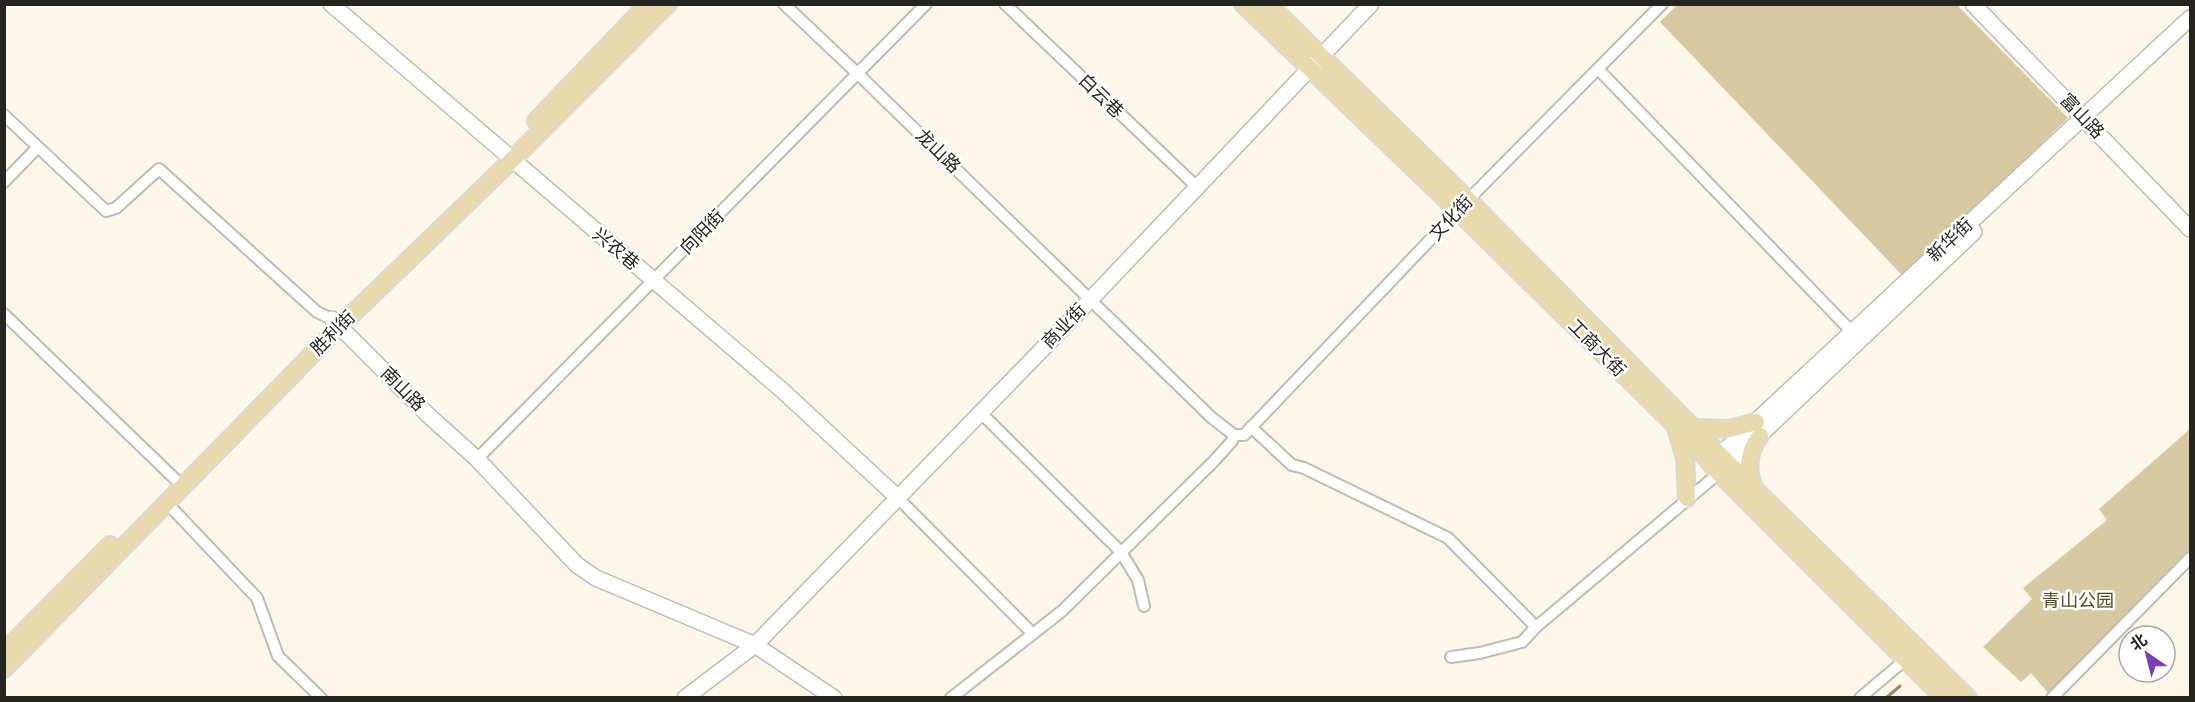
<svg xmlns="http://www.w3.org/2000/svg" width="2195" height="702" font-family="Arial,'Noto Sans SC',sans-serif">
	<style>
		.green { fill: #d6c9a1 }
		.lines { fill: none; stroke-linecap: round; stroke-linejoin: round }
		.stream { stroke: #998a5f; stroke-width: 3 }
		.street-casing { stroke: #c1bcaf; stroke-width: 14 }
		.secondary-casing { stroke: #c1bcaf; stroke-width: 18 }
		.primary-casing { stroke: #d8d8d7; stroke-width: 20 }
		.street { stroke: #fff; stroke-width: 10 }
		.secondary { stroke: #fff; stroke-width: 15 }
		.primary { stroke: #e9daad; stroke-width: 16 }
		.labels { text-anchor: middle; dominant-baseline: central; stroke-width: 5; stroke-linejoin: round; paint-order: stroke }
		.street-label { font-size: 18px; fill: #26241f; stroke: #fff }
		.park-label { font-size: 18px; fill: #594b1e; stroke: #fff }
	</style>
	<rect width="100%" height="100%" fill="#fcf7e9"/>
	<path class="green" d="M1677,5H1957L2068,118L1904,277L1660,22Z
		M2190,429V550L2048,693L2031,673L2021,682L1983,647L2032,599L2023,588L2107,520L2099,509Z"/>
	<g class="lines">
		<path class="stream" d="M1886,698L1900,686"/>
		<g class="street-casing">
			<path id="street" d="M784,4L858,74L1212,418L1234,435H1244L1468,200L1662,4
				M1005,4L1197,187
				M1598,69L1852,332
				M4,115L106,211L116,208L159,169L317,312L332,319
				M4,182L38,147
				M4,314L175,479
				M980,412L1121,552L1138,580L1144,606
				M1251,427L1292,465L1304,468L1448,538L1536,627
				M477,459L926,4
				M897,497L1033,634
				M167,503L257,598L278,656L321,698
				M1451,657L1480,653L1522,642L1536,627L1719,473
				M951,698L1062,611L1215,460L1232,441L1234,435
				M1860,698L1906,659
				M2052,698L2190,558"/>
		</g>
		<g class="secondary-casing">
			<path id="secondary" d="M331,4L783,391L897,497
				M1973,4L2190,229
				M332,319L428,415L477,459L577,565L596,578L755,645L834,698
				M1711,463L2190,18
				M1721,472L1974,232
				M685,698L755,645L1091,299L1371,4"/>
		</g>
		<g class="primary-casing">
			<path id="primary" d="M1243,4L1458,211L1691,441L1719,473L1944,698
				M1268,4L1468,200L1730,465L1968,698
				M536,121L648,4
				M1696,428L1730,429L1756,422
				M1677,431L1685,458L1687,498
				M1754,487C1746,469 1748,452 1760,436
				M4,652L110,545
				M4,669L340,326L511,161L668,4"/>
		</g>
		<use href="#street" class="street"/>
		<use href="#secondary" class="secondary"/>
		<use href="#primary" class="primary"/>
	</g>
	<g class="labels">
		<g class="street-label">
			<text transform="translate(1101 96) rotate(44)">白云巷</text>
			<text transform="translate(2082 116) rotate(46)">富山路</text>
			<text transform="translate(938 151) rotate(44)">龙山路</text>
			<text transform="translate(1451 218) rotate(-47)">文化街</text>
			<text transform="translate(702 232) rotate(-45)">向阳街</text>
			<text transform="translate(1950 240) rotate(-43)">新华街</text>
			<text transform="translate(616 249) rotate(40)">兴农巷</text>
			<text transform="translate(1064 326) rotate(-46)">商业街</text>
			<text transform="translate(333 333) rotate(-45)">胜利街</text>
			<text transform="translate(1597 348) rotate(45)">工商大街</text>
			<text transform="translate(403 389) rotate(45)">南山路</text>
		</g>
		<g class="park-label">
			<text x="2078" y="601">青山公园</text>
		</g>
	</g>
	<rect width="2195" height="702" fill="none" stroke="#26241f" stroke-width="12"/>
	<g transform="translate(2147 654) rotate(325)"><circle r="28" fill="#ffffff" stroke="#a8a7a5" stroke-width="1.5"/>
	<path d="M0-4.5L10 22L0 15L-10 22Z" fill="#7640b6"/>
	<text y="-9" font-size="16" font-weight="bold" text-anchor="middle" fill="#26241f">北</text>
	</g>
</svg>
